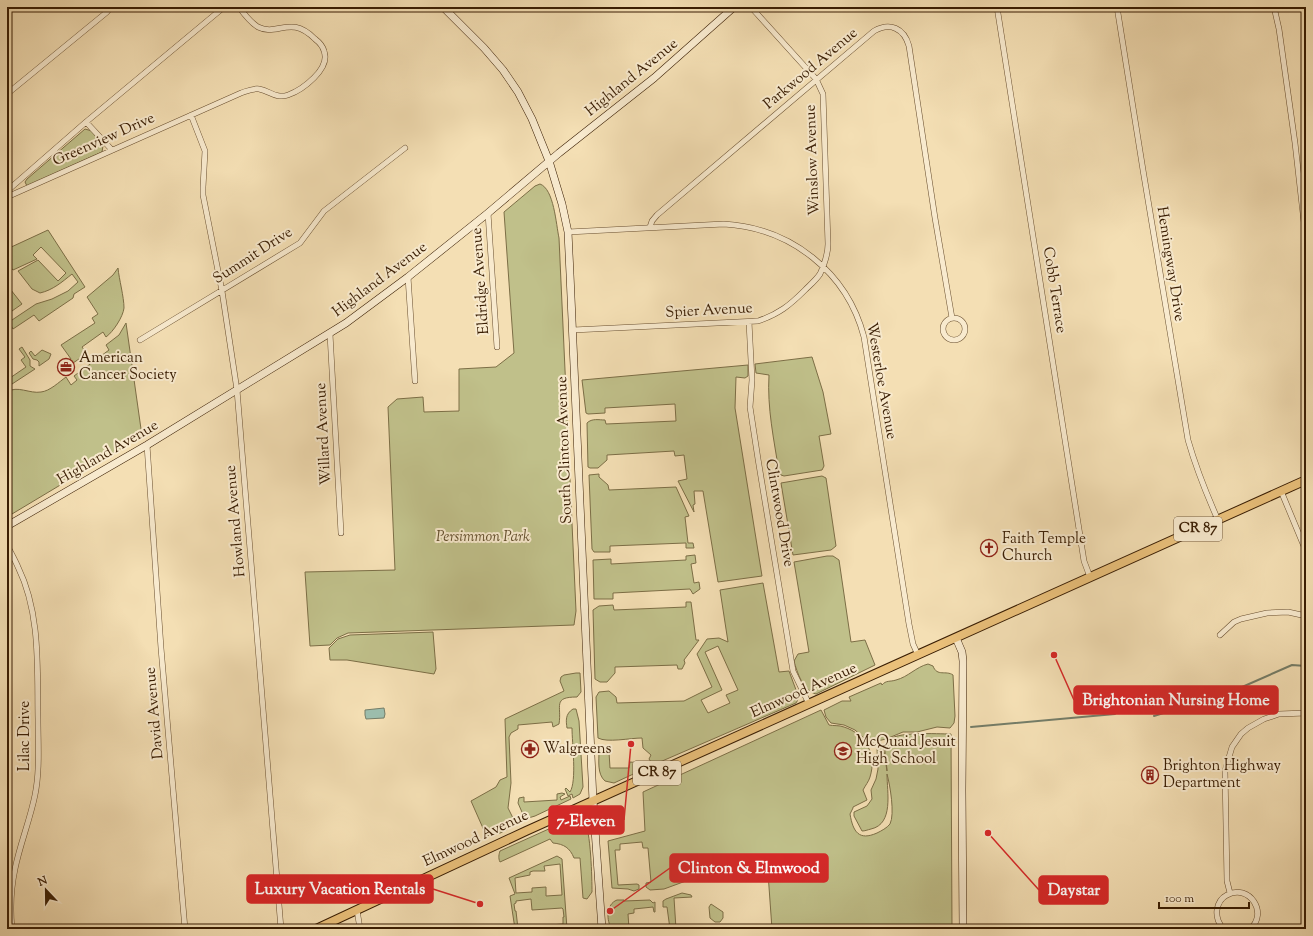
<svg xmlns="http://www.w3.org/2000/svg" width="1313" height="936" font-family="'Sorts Mill Goudy',serif">
	<style>
		.green { fill: #c0c08a; stroke: #7c6e46; fill-rule: evenodd }
		.water { fill: #9cbdac; stroke: #747d68 }
		.lines { fill: none; stroke-linecap: round; stroke-linejoin: round }
		.stream { stroke: #747d68; stroke-width: 2 }
		.street-casing { stroke: #684e2f; stroke-width: 6 }
		.secondary-casing { stroke: #391d03; stroke-width: 8 }
		.primary-casing { stroke: #391d03; stroke-width: 10 }
		.street { stroke: #f8eace; stroke-width: 5 }
		.secondary { stroke: #f8eace; stroke-width: 7 }
		.primary { stroke: #eac07a; stroke-width: 8 }
		.labels { text-anchor: middle; dominant-baseline: central; stroke-width: 4; stroke-linejoin: round; paint-order: stroke }
		.shield { fill: #f8eace; stroke: #725a40; stroke-width: 1 }
		.shield-label { font-size: 14px; font-weight: bold; fill: #391d03 }
		.street-label { font-size: 15px; fill: #391d03; stroke: #f8eace }
		.poi-label { font-size: 15px; fill: #391d03; stroke: #f8eace; text-anchor: start }
		.park-label { font-size: 15px; font-style: italic; fill: #624e2c; stroke: #f8eace }
		.leader { fill: none; stroke: #d62828; stroke-width: 1.5 }
		.callout-dot { fill: #d62828; stroke: #f8eace; stroke-width: 1.5 }
		.callout { fill: #d62828; stroke: #d62828; stroke-width: 1.5 }
		.callout-label { font-size: 16px; text-anchor: middle; font-weight: bold; fill: #fff }
	</style>
	<rect width="100%" height="100%" fill="#f4dfb4"/>
	<filter id="stains"><feTurbulence type="fractalNoise" baseFrequency=".005" numOctaves="4"/><feColorMatrix values="0 0 0 0 .2 0 0 0 0 .09 0 0 0 0 .02 0 0 0 .5 -.17"/></filter>
	<radialGradient id="worn" r=".72"><stop offset=".6" stop-color="#630" stop-opacity="0"/><stop offset="1" stop-color="#630" stop-opacity=".3"/></radialGradient>
	<path class="green" d="M85,129L92,131L103,146L102,152L27,186L25,182L27,179Z
		M540,184C554,189 556,224 559,238L576,611L574,625L348,633L337,638L330,645L310,646L305,572L395,570L388,407L397,399L423,397L424,412L459,411V369L496,367L514,353L504,212L535,186Z
		M48,230L85,287L74,294L73,298L39,321L34,315L13,329L9,322L36,304L52,299L68,291L78,282L72,274C62,282 53,290 40,293L32,289L18,271L38,260L58,281L66,273L41,247L33,255L37,259L13,270L7,263V249Z
		M118,268C119,279 124,297 124,308C123,317 113,332 106,337L103,332L82,347L85,351L81,355L82,357L70,365L68,362L71,359L61,345L95,323L92,318L98,314L87,297L113,275Z
		M7,285L22,304L12,311L7,304Z
		M126,323L142,436L7,517V392C17,385 30,394 41,392C50,391 59,382 66,377L71,385L77,380L74,376L109,350L106,345L119,335Z
		M22,347L30,360V366L35,369L9,386L7,380L26,367L21,360L25,357L19,349Z
		M42,350L51,354L49,359L39,366V362L37,360L33,359L29,353L31,351L35,356Z
		M812,357L823,392L831,434L819,436L824,466L822,470L784,476L781,475L779,472C774,440 767,408 769,375L756,373L755,364Z
		M748,365V376L745,378L736,377L735,408L762,576L718,582L703,491H694L695,504L693,505L694,512L678,481L687,479L684,455L675,456L674,451L607,455V460L598,468H590L588,467L587,423C592,418 599,420 605,420L606,424L676,421L675,404L605,408V413L588,414L586,413L582,380Z
		M599,474V477L608,485L609,490L676,487L689,516L685,517L688,543H693L694,548H686V543H685L610,546V552H594L592,549L589,475Z
		M822,476L826,478L836,546L831,550L793,555L781,483Z
		M695,555L696,563L691,564L694,583L699,582L700,589L693,594L690,589L613,593V599H594L593,560L611,559V564L686,560V556Z
		M827,556H833L839,560L851,642L865,640L875,665L816,694C803,691 797,672 794,661L798,654L809,652L794,562Z
		M763,583L779,672L789,671L799,698L796,703L653,765L649,759L651,755L643,748L642,738C630,738 607,743 598,738L596,697L599,692L609,691L616,697L617,703L684,701L712,687L697,654L707,639L719,638L728,642L720,590ZM718,646L738,690L726,695L730,703L708,713L701,700L722,690L705,652Z
		M686,602H691L696,640H699L684,660L685,663L682,669H678L677,665L615,667V673L607,682H600L595,679L593,610L599,606L613,605L614,610L686,607Z
		M433,632L436,669L434,674L347,660H330L329,648L338,639L350,635Z
		M928,664L933,666C937,677 946,670 953,675L955,716L954,723L950,728L937,727L917,732H903L886,739L873,742L865,739L855,730L844,725L831,723L826,717L824,710L842,701H851L849,697L881,683L882,685C886,680 890,682 896,680C908,677 916,667 928,664Z
		M576,673H580L581,692L577,697C552,697 562,706 559,724L553,727L552,722L518,725V729L511,733L509,737L511,783L508,808L515,822C511,829 494,838 486,835L471,801L496,787L500,780L507,777L505,719L564,691L560,681L561,677L564,675Z
		M573,709H576L579,721L583,787L580,794L573,798L572,794L568,796L565,789L566,788L570,792C577,781 572,743 572,728H567C566,721 565,714 573,709Z
		M821,710L829,725C833,726 839,725 844,727C866,734 877,755 870,777C869,781 865,786 863,790L867,800L853,807V808L850,814C853,832 859,841 877,833C881,831 887,828 890,824C895,814 890,785 887,774C887,792 894,824 871,829C867,830 865,831 862,831L854,816V812L867,806L872,799L871,790L876,779L878,769L877,748L881,743L883,745L887,771C887,763 882,748 888,741C894,731 938,734 951,734L952,929H772L768,873L764,868L705,872V874L664,889L650,890L646,887V883L651,882L648,848H643L642,842L620,844V850H615L618,885L637,884L639,885V889L634,891L628,889L612,888L608,841L645,831L643,792Z
		M602,748L607,749L609,752L610,768H629L630,762L641,763L643,768L642,770L614,783L605,781C597,774 599,761 599,751Z
		M562,793L565,794L560,797L561,800L570,796L571,799L535,816L525,819L518,803L519,798L524,797V802L557,800V794Z
		M573,818C578,818 581,818 584,821C591,829 592,880 592,892L587,899L583,898L580,858H574C570,848 564,844 553,843L550,839L500,862C498,858 499,854 500,851Z
		M557,856L562,859L567,929H533L532,925H535L536,926L563,924V917H564L563,909L562,908L532,910L531,899L516,901V903L514,904L515,911H516L518,929H515L510,896L515,894L509,878ZM560,864L562,895L546,896V887L532,888V892L516,893L515,878L530,875V872L533,871H545L544,866Z
		M682,893L691,895L692,897L674,898L676,929H670L667,907H663V901L666,899Z
		M617,900H624V901L650,900L653,903L655,902V912H654L653,907L634,909V913L628,914L629,929H632H612C606,921 606,904 617,900Z
		M711,904L723,912V918L720,922H715L710,918L709,907Z"/>
	<path class="water" d="M384,708L385,714L384,718L366,719L365,715V710Z"/>
	<g class="lines">
		<path class="stream" d="M1154,716L1233,691L1292,665L1306,666
			M971,727L1115,714"/>
		<g class="street-casing">
			<path id="street" d="M997,7L1084,561L1090,577
				M1117,7L1143,170L1188,440C1196,468 1206,493 1218,520
				M1274,7L1279,29L1295,143L1306,240
				M7,94L107,12L111,7
				M191,115L205,151L203,187V195L222,291L237,390L281,929
				M86,122L112,150
				M1300,183L1306,191
				M7,191L86,122L224,7
				M7,197L241,93C247,91 253,88 259,89C270,91 276,99 288,95C302,90 331,69 324,51C323,47 319,42 315,39C290,14 278,37 258,27C250,22 244,14 239,7
				M488,213L497,347
				M650,227L652,221L657,215L874,31C890,22 904,28 909,46L935,218L952,318
				M568,232L724,224C791,228 847,272 864,337L909,624L913,644L918,655
				M408,277L415,381
				M943 329a11 11 0 1 1 22 0a11 11 0 1 1-22 0Z
				M749,322L752,380L750,407L758,459L793,671L809,704
				M573,330L758,321C779,314 790,305 805,290C810,285 816,280 820,274C824,266 828,253 828,244L823,94L816,79L751,7
				M330,334L341,533
				M140,340L300,243L324,211L405,148
				M147,445L161,648L185,929
				M1281,491L1306,551
				M7,545C11,553 15,560 18,567C41,614 37,669 38,719C38,745 40,770 35,795C30,820 20,844 15,869C11,888 10,909 12,929
				M1220,635L1234,622L1241,619L1267,613L1288,612L1306,616
				M1230,893L1227,881L1225,771L1232,747L1241,734L1248,728L1264,719L1279,714L1306,713
				M357,910L360,929
				M1224,929C1219,925 1216,917 1217,910C1218,903 1221,898 1227,895C1249,883 1269,913 1250,929"/>
		</g>
		<g class="secondary-casing">
			<path id="secondary" d="M443,7L484,48L503,70L518,92L532,119L549,161L562,204L568,232L570,274L593,801L602,929
				M7,526L147,445L346,323L408,277L488,213L559,153L654,78L734,7
				M956,638L962,652L963,661L962,790L963,929"/>
		</g>
		<g class="primary-casing">
			<path id="primary" d="M316,929L526,831L1306,480"/>
		</g>
		<use href="#street" class="street"/>
		<use href="#secondary" class="secondary"/>
		<use href="#primary" class="primary"/>
	</g>
	<defs>
		<g id="office-ring" transform="scale(0.9)"><circle r="9.5" fill="#f8eace" stroke="#8f2418" stroke-width="1.5"/><path d="M-6-3h4V-5.5h4V-3h4V5H-6ZM-1-4.5V-3h2v-1.5ZM-6 0V1H6V0Z" fill="#8f2418"/></g>
		<g id="church-ring" transform="scale(0.9)"><circle r="9.5" fill="#f8eace" stroke="#8f2418" stroke-width="1.5"/><path d="M-1.2-6h2.4v3.5h3.3v2.4h-3.3V6h-2.4V-.1h-3.3v-2.4h3.3Z" fill="#8f2418"/></g>
		<g id="pharmacy-ring" transform="scale(0.9)"><circle r="9.5" fill="#f8eace" stroke="#8f2418" stroke-width="1.5"/><path d="M-2-6h4v4h4v4h-4v4h-4v-4h-4v-4h4Z" fill="#8f2418"/></g>
		<g id="school-ring" transform="scale(0.9)"><circle r="9.5" fill="#f8eace" stroke="#8f2418" stroke-width="1.5"/><path d="M0-5L7-2L0 1L-7-2ZM-4 1L0 2.5L4 1V4Q0 6-4 4Z" fill="#8f2418"/></g>
		<g id="building-ring" transform="scale(0.9)"><circle r="9.5" fill="#f8eace" stroke="#8f2418" stroke-width="1.5"/><path d="M-4-6H4V6H1V3H-1V6H-4ZM-2.5-4.3h1.7v1.8h-1.7ZM.8-4.3h1.7v1.8H.8ZM-2.5-1h1.7V.8h-1.7ZM.8-1h1.7V.8H.8Z" fill="#8f2418"/></g>
	</defs>
	<g fill-rule="evenodd">
		<use href="#office-ring" x="66" y="367"/>
		<use href="#church-ring" x="989" y="548"/>
		<use href="#pharmacy-ring" x="530" y="749"/>
		<use href="#school-ring" x="843" y="751"/>
		<use href="#building-ring" x="1150" y="775"/>
	</g>
	<g class="labels">
		<g class="shield">
			<rect x="1174" y="517" width="48" height="24" rx="3"/>
			<rect x="633" y="761" width="48" height="24" rx="3"/>
		</g>
		<g class="shield-label">
			<text x="1198" y="529">CR 87</text>
			<text x="657" y="773">CR 87</text>
		</g>
		<g class="street-label">
			<text transform="translate(811 69) rotate(-40)">Parkwood Avenue</text>
			<text transform="translate(632 78) rotate(-39)">Highland Avenue</text>
			<text transform="translate(104 140) rotate(-24)">Greenview Drive</text>
			<text transform="translate(813 160) rotate(-92)">Winslow Avenue</text>
			<text transform="translate(253 256) rotate(-33)">Summit Drive</text>
			<text transform="translate(1170 264) rotate(81)">Hemingway Drive</text>
			<text transform="translate(380 280) rotate(-37)">Highland Avenue</text>
			<text transform="translate(481 281) rotate(-94)">Eldridge Avenue</text>
			<text transform="translate(1054 290) rotate(81)">Cobb Terrace</text>
			<text transform="translate(709 311) rotate(-3)">Spier Avenue</text>
			<text transform="translate(881 381) rotate(80)">Westerloe Avenue</text>
			<text transform="translate(324 434) rotate(-93)">Willard Avenue</text>
			<text transform="translate(565 450) rotate(-92)">South Clinton Avenue</text>
			<text transform="translate(108 453) rotate(-30)">Highland Avenue</text>
			<text transform="translate(779 513) rotate(80)">Clintwood Drive</text>
			<text transform="translate(236 521) rotate(-95)">Howland Avenue</text>
			<text transform="translate(804 691) rotate(-24)">Elmwood Avenue</text>
			<text transform="translate(155 713) rotate(-95)">David Avenue</text>
			<text transform="translate(25 736) rotate(-90)">Lilac Drive</text>
			<text transform="translate(476 839) rotate(-25)">Elmwood Avenue</text>
		</g>
		<g class="poi-label">
			<text x="79" y="358">American<tspan x="79" dy="17">Cancer Society</tspan></text>
			<text x="1002" y="539">Faith Temple<tspan x="1002" dy="17">Church</tspan></text>
			<text x="856" y="742">McQuaid Jesuit<tspan x="856" dy="17">High School</tspan></text>
			<text x="543" y="749">Walgreens</text>
			<text x="1163" y="766">Brighton Highway<tspan x="1163" dy="17">Department</tspan></text>
		</g>
		<g class="park-label">
			<text x="483" y="537">Persimmon Park</text>
		</g>
	</g>
	<path class="leader" d="M1054 655L1074 700M631 744L624 820M610 911L670 868M480 904L433 889M988 833L1039 890"/>
	<g class="callout-dot">
		<circle cx="1054" cy="655" r="4"/>
		<circle cx="631" cy="744" r="4"/>
		<circle cx="610" cy="911" r="4"/>
		<circle cx="480" cy="904" r="4"/>
		<circle cx="988" cy="833" r="4"/>
	</g>
	<g class="callout">
		<rect x="1074" y="686" width="204" height="28" rx="4"/>
		<rect x="549" y="806" width="75" height="28" rx="4"/>
		<rect x="670" y="854" width="158" height="28" rx="4"/>
		<rect x="247" y="875" width="186" height="28" rx="4"/>
		<rect x="1039" y="876" width="69" height="28" rx="4"/>
	</g>
	<g class="callout-label">
		<text x="1176" y="705">Brightonian Nursing Home</text>
		<text x="586" y="826">7-Eleven</text>
		<text x="749" y="873">Clinton &amp; Elmwood</text>
		<text x="340" y="894">Luxury Vacation Rentals</text>
		<text x="1074" y="895">Daystar</text>
	</g>
	<rect width="1313" height="936" fill="none" stroke="#f4dfb4" stroke-width="24"/>
	<rect x="8" y="8" width="1297" height="920" fill="none" stroke="#391d03" stroke-width="2"/>
	<rect x="12" y="12" width="1289" height="912" fill="none" stroke="#391d03"/>
	<g transform="translate(46 890) rotate(338)" stroke="#f8eace" stroke-width="3" paint-order="stroke">
	<path d="M0-3L7 15L0 10L-7 15Z" fill="#391d03"/>
	<text y="-6" font-size="11" font-weight="bold" text-anchor="middle" fill="#391d03">N</text>
	</g>
	<path d="M1159 902v6h90v-6" fill="none" stroke="#391d03" stroke-width="2"/>
	<text x="1165" y="902" font-size="12" fill="#391d03" stroke="#f8eace" stroke-width="3" paint-order="stroke">100 m</text>
	<rect width="100%" height="100%" filter="url(#stains)"/>
	<rect width="100%" height="100%" fill="url(#worn)"/>
</svg>
